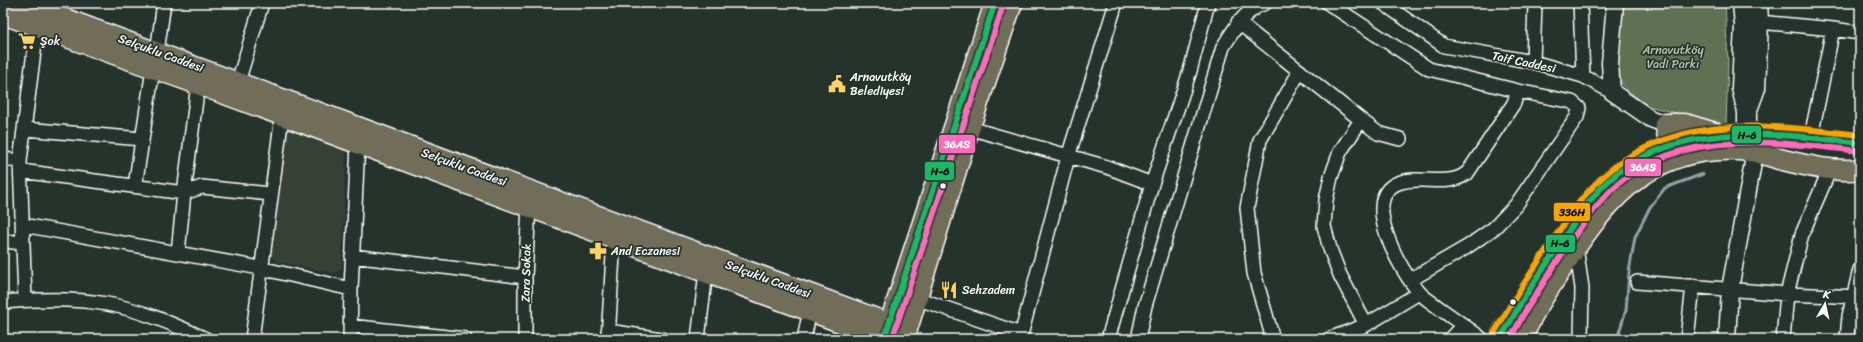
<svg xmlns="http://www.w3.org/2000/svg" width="1863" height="342" font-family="Sriracha,sans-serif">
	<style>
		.built { fill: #383f36 }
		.green { fill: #5f7052; stroke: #afb8a8 }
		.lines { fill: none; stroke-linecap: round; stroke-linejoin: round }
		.stream { stroke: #92a3a9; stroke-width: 3 }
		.minor-casing { stroke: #fff; stroke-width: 16 }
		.tertiary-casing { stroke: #fff; stroke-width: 19 }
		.secondary-casing { stroke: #fff; stroke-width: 21 }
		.primary-casing { stroke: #fff; stroke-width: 23 }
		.trunk-casing { stroke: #fff; stroke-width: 24 }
		.minor { stroke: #26332d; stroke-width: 13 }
		.tertiary { stroke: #26332d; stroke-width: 16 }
		.secondary { stroke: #26332d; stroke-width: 18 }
		.primary { stroke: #706e59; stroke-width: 20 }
		.trunk { stroke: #706e59; stroke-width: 21 }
		.bus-1-casing { stroke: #26332d; stroke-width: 9 }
		.bus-2-casing { stroke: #26332d; stroke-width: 9 }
		.bus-3-casing { stroke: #26332d; stroke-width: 9 }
		.bus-1 { stroke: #1ab867; stroke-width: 6 }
		.bus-2 { stroke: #fb6dba; stroke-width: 6 }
		.bus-3 { stroke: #f7a600; stroke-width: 6 }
		.bus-dot { fill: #fff; stroke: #26332d; stroke-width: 1.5 }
		.labels { text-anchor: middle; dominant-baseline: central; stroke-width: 3.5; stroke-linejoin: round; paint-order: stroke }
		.poi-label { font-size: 12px; fill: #fff; stroke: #26332d; text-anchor: start }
		.park-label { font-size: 12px; fill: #b7bfb1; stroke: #26332d }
		.street-label { font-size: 12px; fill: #fff; stroke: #26332d }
		.line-badge { stroke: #26332d; stroke-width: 1.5 }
		.badge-label { font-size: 11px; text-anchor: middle; font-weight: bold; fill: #fff }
		.pale-badge-label { font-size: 11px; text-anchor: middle; font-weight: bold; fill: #111 }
	</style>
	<rect width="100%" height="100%" fill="#26332d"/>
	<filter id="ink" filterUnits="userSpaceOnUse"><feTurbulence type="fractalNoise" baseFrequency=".025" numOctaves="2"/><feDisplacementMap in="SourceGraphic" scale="8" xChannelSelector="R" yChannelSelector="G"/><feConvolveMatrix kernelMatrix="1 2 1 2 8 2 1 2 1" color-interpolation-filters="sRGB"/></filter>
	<g filter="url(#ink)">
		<path class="built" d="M291,128L346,151L342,268L335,273L277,262L271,254L284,133Z"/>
		<path class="green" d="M1620,3H1725L1728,63L1726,125L1648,106L1628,91L1620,81L1617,43Z"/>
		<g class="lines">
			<path class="stream" d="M1617,339L1626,310L1629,272L1635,237L1650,207L1665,188L1703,174"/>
			<g class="minor-casing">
				<path id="minor" d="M1328,3L1429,69L1518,91L1572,102L1579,108L1577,117L1516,205L1494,228L1467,247L1410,280
					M1383,3L1444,46L1533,62L1583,76L1612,92
					M1580,3L1583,76
					M1238,22L1361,120L1378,133L1400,139
					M1759,22L1833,29L1860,33
					M157,52L164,3
					M1533,62L1535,3
					M238,82L262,3
					M1361,120L1340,152L1331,177L1326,200L1324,226L1330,249L1340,275L1366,325
					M969,128L1107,167L1152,184
					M25,129L142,139
					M1811,137L1833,29
					M3,159L20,161
					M21,171L184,193L202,187L270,194
					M135,186L153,69
					M23,225L260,268L351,289
					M3,241L23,243
					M1576,247L1582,288L1581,339
					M178,253L184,193L198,84
					M352,256L525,277
					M1637,282L1787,294L1860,297
					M916,298L1021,334
					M25,300L20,161L37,28
					M3,302C37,299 74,298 107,304C142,310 174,325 206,339
					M350,326L465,339
					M608,331L662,339
					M252,339L282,116
					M350,339L351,289L358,144
					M525,339V277L529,207
					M608,339L614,238
					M698,339L706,272
					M804,339L810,310
					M1020,339L1068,157L1116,3
					M1108,339L1152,184L1190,71L1208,3
					M1138,339L1145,306L1223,47C1234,30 1244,10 1265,3
					M1273,339L1254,273L1247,208L1260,140L1300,71
					M1329,339L1366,325L1419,293
					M1450,339L1462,326
					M1482,339C1467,327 1451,317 1435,305C1430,301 1423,297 1419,292C1401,272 1359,198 1398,183C1420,174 1449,189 1468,172L1514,103L1518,91
					M1687,339L1693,286
					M1783,339L1787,294L1802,234L1830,169
					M1847,339L1849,316L1860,269"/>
			</g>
			<g class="tertiary-casing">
				<path id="tertiary" d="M1615,3L1610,63L1612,92L1651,119L1665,124
					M1727,339L1730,289L1753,163L1751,152"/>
			</g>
			<g class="secondary-casing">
				<path id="secondary" d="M1742,3L1744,25L1741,88L1747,112V133
					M1747,112L1756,88L1759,22L1758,3"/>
			</g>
			<g class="primary-casing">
				<path id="primary" d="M22,3L906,330
					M3,14L198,84L886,339
					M1666,146L1668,137L1665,124H1685L1715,133
					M1515,314C1539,277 1562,238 1590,203C1597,196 1603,186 1610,180C1681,119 1775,133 1860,143
					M1529,322C1539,302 1552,284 1564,265C1611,193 1656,141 1750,151C1760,153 1770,156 1779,159C1804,165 1834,173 1860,169
					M886,335L995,3
					M904,339L966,138L1012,3"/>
			</g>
			<g class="trunk-casing">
				<path id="trunk" d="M1499,339L1515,314
					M1520,339L1529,322"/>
			</g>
			<use href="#minor" class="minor"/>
			<use href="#tertiary" class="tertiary"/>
			<use href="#secondary" class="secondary"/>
			<use href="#primary" class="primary"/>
			<use href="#trunk" class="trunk"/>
			<g class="bus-1-casing">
				<path id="bus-1" d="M884,339L995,3
					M1499,339C1507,329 1512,319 1518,308C1534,282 1551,257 1568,232C1579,215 1591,198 1605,184C1673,119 1776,133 1860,143"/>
			</g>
			<g class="bus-2-casing">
				<path id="bus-2" d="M892,339L1003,6
					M1509,339C1516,330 1520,320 1526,310C1550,273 1573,234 1602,200C1665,126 1774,141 1859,151"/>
			</g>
			<g class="bus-3-casing">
				<path id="bus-3" d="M1493,334C1501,324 1505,313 1512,303C1531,272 1551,242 1572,212C1644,110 1750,122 1860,135"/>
			</g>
			<use href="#bus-1" class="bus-1"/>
			<use href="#bus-2" class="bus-2"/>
			<use href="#bus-3" class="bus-3"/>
		</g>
	</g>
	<defs>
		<g id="supermarket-bare" transform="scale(1.38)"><path d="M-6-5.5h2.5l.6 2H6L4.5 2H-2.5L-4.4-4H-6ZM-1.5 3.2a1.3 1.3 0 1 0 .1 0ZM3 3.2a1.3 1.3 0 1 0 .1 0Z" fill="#ffd166" stroke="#26332d" stroke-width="2.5" paint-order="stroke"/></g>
		<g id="civic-bare" transform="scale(1.38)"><path d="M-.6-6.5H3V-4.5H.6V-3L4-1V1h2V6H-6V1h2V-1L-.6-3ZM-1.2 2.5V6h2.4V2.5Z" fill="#ffd166" stroke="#26332d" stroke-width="2.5" paint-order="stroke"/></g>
		<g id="pharmacy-bare" transform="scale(1.38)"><path d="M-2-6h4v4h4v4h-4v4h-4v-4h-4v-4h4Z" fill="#ffd166" stroke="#26332d" stroke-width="2.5" paint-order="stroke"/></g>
		<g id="restaurant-bare" transform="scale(1.38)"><path d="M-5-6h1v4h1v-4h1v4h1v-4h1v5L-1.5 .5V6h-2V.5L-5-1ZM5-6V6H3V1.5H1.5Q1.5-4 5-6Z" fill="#ffd166" stroke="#26332d" stroke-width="2.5" paint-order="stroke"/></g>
	</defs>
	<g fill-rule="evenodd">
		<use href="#supermarket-bare" x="27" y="41"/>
		<use href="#civic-bare" x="837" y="84"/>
		<use href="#pharmacy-bare" x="598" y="251"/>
		<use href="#restaurant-bare" x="949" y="290"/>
	</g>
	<g class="bus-dot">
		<circle cx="943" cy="186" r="3.5"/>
		<circle cx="1513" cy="302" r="3.5"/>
	</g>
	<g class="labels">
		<g class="poi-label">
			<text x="40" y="41">Şok</text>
			<text x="850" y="77">Arnavutköy<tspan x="850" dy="14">Belediyesi</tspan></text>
			<text x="611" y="251">And Eczanesi</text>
			<text x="962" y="290">Sehzadem</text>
		</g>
		<g class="park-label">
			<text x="1673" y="50">Arnavutköy<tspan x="1673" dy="14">Vadi Parkı</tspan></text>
		</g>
		<g class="street-label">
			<text transform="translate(161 53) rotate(20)">Selçuklu Caddesi</text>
			<text transform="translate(1524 62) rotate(12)">Taif Caddesi</text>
			<text transform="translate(464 167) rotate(20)">Selçuklu Caddesi</text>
			<text transform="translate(526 273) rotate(-89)">Zara Sokak</text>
			<text transform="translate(768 279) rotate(20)">Selçuklu Caddesi</text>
		</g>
	</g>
	<g class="line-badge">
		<rect x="1731" y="125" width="31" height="19" rx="4" fill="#1ab867"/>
		<rect x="938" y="134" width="38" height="20" rx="4" fill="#fb6dba"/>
		<rect x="1624" y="158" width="38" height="19" rx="4" fill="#fb6dba"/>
		<rect x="924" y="161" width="31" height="20" rx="4" fill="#1ab867"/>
		<rect x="1553" y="202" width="38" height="20" rx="4" fill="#f7a600"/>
		<rect x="1545" y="234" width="31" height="19" rx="4" fill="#1ab867"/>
	</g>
	<g class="badge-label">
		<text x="957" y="148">36AS</text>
		<text x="1643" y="171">36AS</text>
	</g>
	<g class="pale-badge-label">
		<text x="1747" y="139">H-6</text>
		<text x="940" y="175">H-6</text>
		<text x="1572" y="216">336H</text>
		<text x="1560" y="247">H-6</text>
	</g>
	<rect width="1863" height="342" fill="none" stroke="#26332d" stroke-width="16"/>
	<rect x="8" y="8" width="1847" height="326" fill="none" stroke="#fff" stroke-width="1.5" filter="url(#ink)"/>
	<g transform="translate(1825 304) rotate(9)" stroke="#26332d" stroke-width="3" paint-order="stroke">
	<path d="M0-3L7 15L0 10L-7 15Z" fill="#ffffff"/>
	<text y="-6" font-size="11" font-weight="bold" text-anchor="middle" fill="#ffffff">K</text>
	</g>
</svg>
